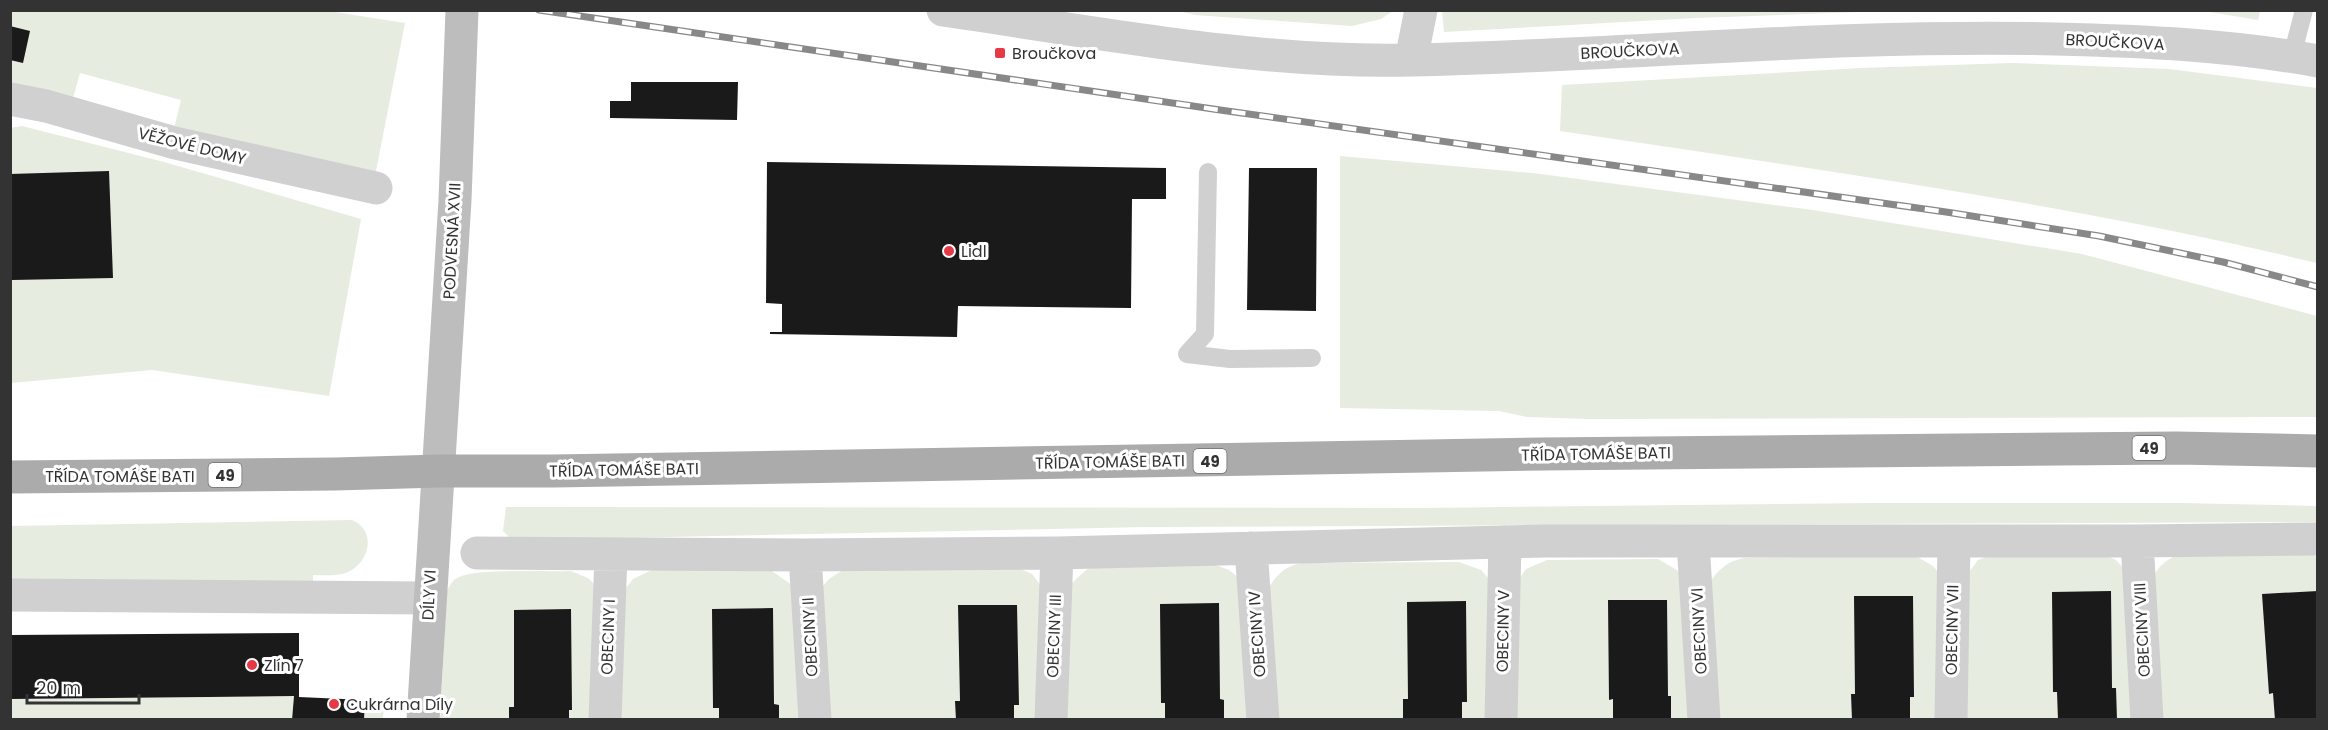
<svg xmlns="http://www.w3.org/2000/svg" width="2328" height="730" font-family="Poppins,sans-serif">
	<style>
		.green { fill: #e6ecdf }
		.building { fill: #1a1a1a }
		.lines { fill: none; stroke-linecap: round; stroke-linejoin: round }
		.lane { stroke: #d0d0d0; stroke-width: 18 }
		.street { stroke: #d0d0d0; stroke-width: 33 }
		.secondary { stroke: #bdbdbd; stroke-width: 33 }
		.primary { stroke: #ababab; stroke-width: 33 }
		.rail-casing { stroke: #888; stroke-width: 7 }
		.rail { stroke: #fff; stroke-width: 4.5; stroke-dasharray: 14; stroke-linecap: butt }
		.poi-dot { fill: #e63946; stroke: #fff; stroke-width: 2 }
		.labels { text-anchor: middle; dominant-baseline: central; stroke-width: 6; stroke-linejoin: round; paint-order: stroke }
		.shield { fill: #fff; stroke: #707070; stroke-width: 1.5 }
		.shield-label { font-size: 15px; font-weight: bold; fill: #333 }
		.street-label { font-size: 16px; fill: #333; stroke: #fff }
		.poi-label { font-size: 16px; fill: #333; stroke: #fff; text-anchor: start }
	</style>
	<rect width="100%" height="100%" fill="#fff"/>
	<path class="green" d="M322,10L405,23L375,176L174,129L181,100L80,73L72,102L11,86L10,11Z
		M1179,11H1393L1381,19L1352,26L1195,15Z
		M1442,11V10L1887,11L1696,18L1444,32Z
		M2204,11H2260L2258,20Z
		M2012,63L2169,69L2317,88V263C2068,203 1813,169 1560,131L1562,85L1862,68Z
		M22,126L164,162L361,219L329,396L152,370L11,383L10,128Z
		M1340,156L1533,173L1813,210L2082,254L2317,316V417L1588,419L1527,417L1499,411L1340,408Z
		M1873,503H2182L2318,506L2317,522L1145,527L523,540H512L503,531L506,507L1421,508Z
		M352,520C380,532 367,569 342,574C333,576 322,575 313,575V590L11,594L10,526Z
		M2184,552L2313,554L2318,558L2317,719H2158L2152,579C2159,564 2169,558 2184,552Z
		M1914,555L1933,566L1940,574L1937,719H1712L1709,584C1717,570 1728,561 1744,558Z
		M1986,557H2109L2116,560L2126,571L2135,719L1960,720L1967,575L1978,560Z
		M1658,559L1677,570L1684,583L1695,719L1509,720L1517,582L1526,569L1547,560Z
		M1459,562L1481,570L1488,578L1493,719L1270,720L1268,589C1277,574 1284,567 1301,563Z
		M1213,564L1229,570L1239,578L1253,719L1061,720L1072,583L1086,570L1095,566Z
		M1014,566L1032,574L1041,586L1044,719H823V586L829,579L846,568Z
		M769,569L792,585L806,719L615,720L622,593L633,579L652,570Z
		M571,571L588,578L594,584L597,719L440,720L447,591C450,585 452,580 459,577C481,568 544,572 571,571Z
		M294,696L292,720L11,719L10,699Z
		M365,700L384,701L383,719L364,720Z"/>
	<path class="building" d="M10,26L30,31L23,63L10,60Z
		M631,82H738L737,120L610,118V101H631Z
		M767,162L1166,168V199H1132L1131,308L958,306L957,337L770,334V332H782V304L766,303Z
		M1249,168H1317L1316,311L1247,310Z
		M109,171L113,278L12,280L10,174Z
		M2111,591L2112,688H2116L2117,720H2058L2057,692H2053L2052,592Z
		M2318,591V720H2275L2273,693L2269,694L2262,594Z
		M1854,596H1913L1914,697H1910V720H1852L1851,694H1855Z
		M1608,600H1667L1668,696H1671V720H1613V699L1609,700Z
		M1466,601L1467,702H1462V720H1403V699H1408L1407,602Z
		M1219,603L1220,699L1224,700V720H1165V703H1161L1160,604Z
		M958,605H1017L1019,705H1014V720H956L955,701H960Z
		M773,608L774,704L779,705V720H719V708H713L712,609Z
		M571,609L572,710H569V720H509V707H514V610Z
		M299,633V697L365,700L364,720H292L294,696L10,699V635Z"/>
	<g class="lines">
		<path class="lane" d="M2292,56L2304,10
			M1208,172L1205,334L1187,354L1230,359L1312,358"/>
		<path class="street" d="M943,10C1095,32 1259,64 1412,60C1626,55 1840,34 2055,39C2143,41 2231,45 2318,61
			M1411,60L1421,10
			M10,99L46,106L175,143L376,188
			M2137,541L2147,720
			M1693,542L1704,720
			M1251,548L1263,720
			M477,553L805,555L1057,553L1545,541H2137L2318,539
			M805,555L815,720
			M10,595L429,598
			M605,720L611,554
			M1051,720L1057,553
			M1501,720L1505,542
			M1951,720L1954,541"/>
		<path class="secondary" d="M423,720L455,200L462,10"/>
		<path class="primary" d="M10,477L335,474L440,471H554L1543,454L2177,448L2318,451"/>
		<g class="rail-casing">
			<path id="rail" d="M539,10L1220,110L1946,212L2099,236L2223,262L2318,287"/>
		</g>
		<use href="#rail" class="rail"/>
	</g>
	<g class="poi-dot">
		<rect x="994" y="47" width="12" height="12" rx="3"/>
		<circle cx="949" cy="251" r="6"/>
		<circle cx="252" cy="665" r="6"/>
		<circle cx="334" cy="704" r="6"/>
	</g>
	<g class="labels">
		<g class="shield">
			<rect x="2132.5" y="436" width="33" height="24" rx="4.5"/>
			<rect x="1193.5" y="449" width="33" height="24" rx="4.5"/>
			<rect x="208.5" y="463" width="33" height="24" rx="4.5"/>
		</g>
		<g class="shield-label">
			<text x="2149" y="448">49</text>
			<text x="1210" y="461">49</text>
			<text x="225" y="475">49</text>
		</g>
		<g class="street-label">
			<text transform="translate(2115 42) rotate(3)">BROUČKOVA</text>
			<text transform="translate(1630 51) rotate(-3)">BROUČKOVA</text>
			<text transform="translate(192 146) rotate(14)">VĚŽOVÉ DOMY</text>
			<text transform="translate(452 241) rotate(-87)">PODVESNÁ XVII</text>
			<text transform="translate(1596 454) rotate(-1)">TŘÍDA TOMÁŠE BATI</text>
			<text transform="translate(1110 462) rotate(-1)">TŘÍDA TOMÁŠE BATI</text>
			<text transform="translate(624 470) rotate(-1)">TŘÍDA TOMÁŠE BATI</text>
			<text x="120" y="476">TŘÍDA TOMÁŠE BATI</text>
			<text transform="translate(429 595) rotate(-87)">DÍLY VI</text>
			<text transform="translate(1952 630) rotate(-89)">OBECINY VII</text>
			<text transform="translate(2142 630) rotate(-93)">OBECINY VIII</text>
			<text transform="translate(1503 631) rotate(-89)">OBECINY V</text>
			<text transform="translate(1699 631) rotate(-93)">OBECINY VI</text>
			<text transform="translate(1257 634) rotate(-94)">OBECINY IV</text>
			<text transform="translate(1054 636) rotate(-88)">OBECINY III</text>
			<text transform="translate(608 637) rotate(-88)">OBECINY I</text>
			<text transform="translate(810 637) rotate(-93)">OBECINY II</text>
		</g>
		<g class="poi-label">
			<text x="1012" y="53">Broučkova</text>
			<text x="961" y="251">Lidl</text>
			<text x="264" y="665">Zlín 7</text>
			<text x="346" y="704">Cukrárna Díly</text>
		</g>
	</g>
	<rect width="2328" height="730" fill="none" stroke="#333333" stroke-width="24"/>
	<path d="M27 694v9h112v-9" fill="none" stroke="#333333" stroke-width="3"/>
	<text x="36" y="694" font-size="18" fill="#333333" stroke="#ffffff" stroke-width="4.5" paint-order="stroke">20 m</text>
</svg>
